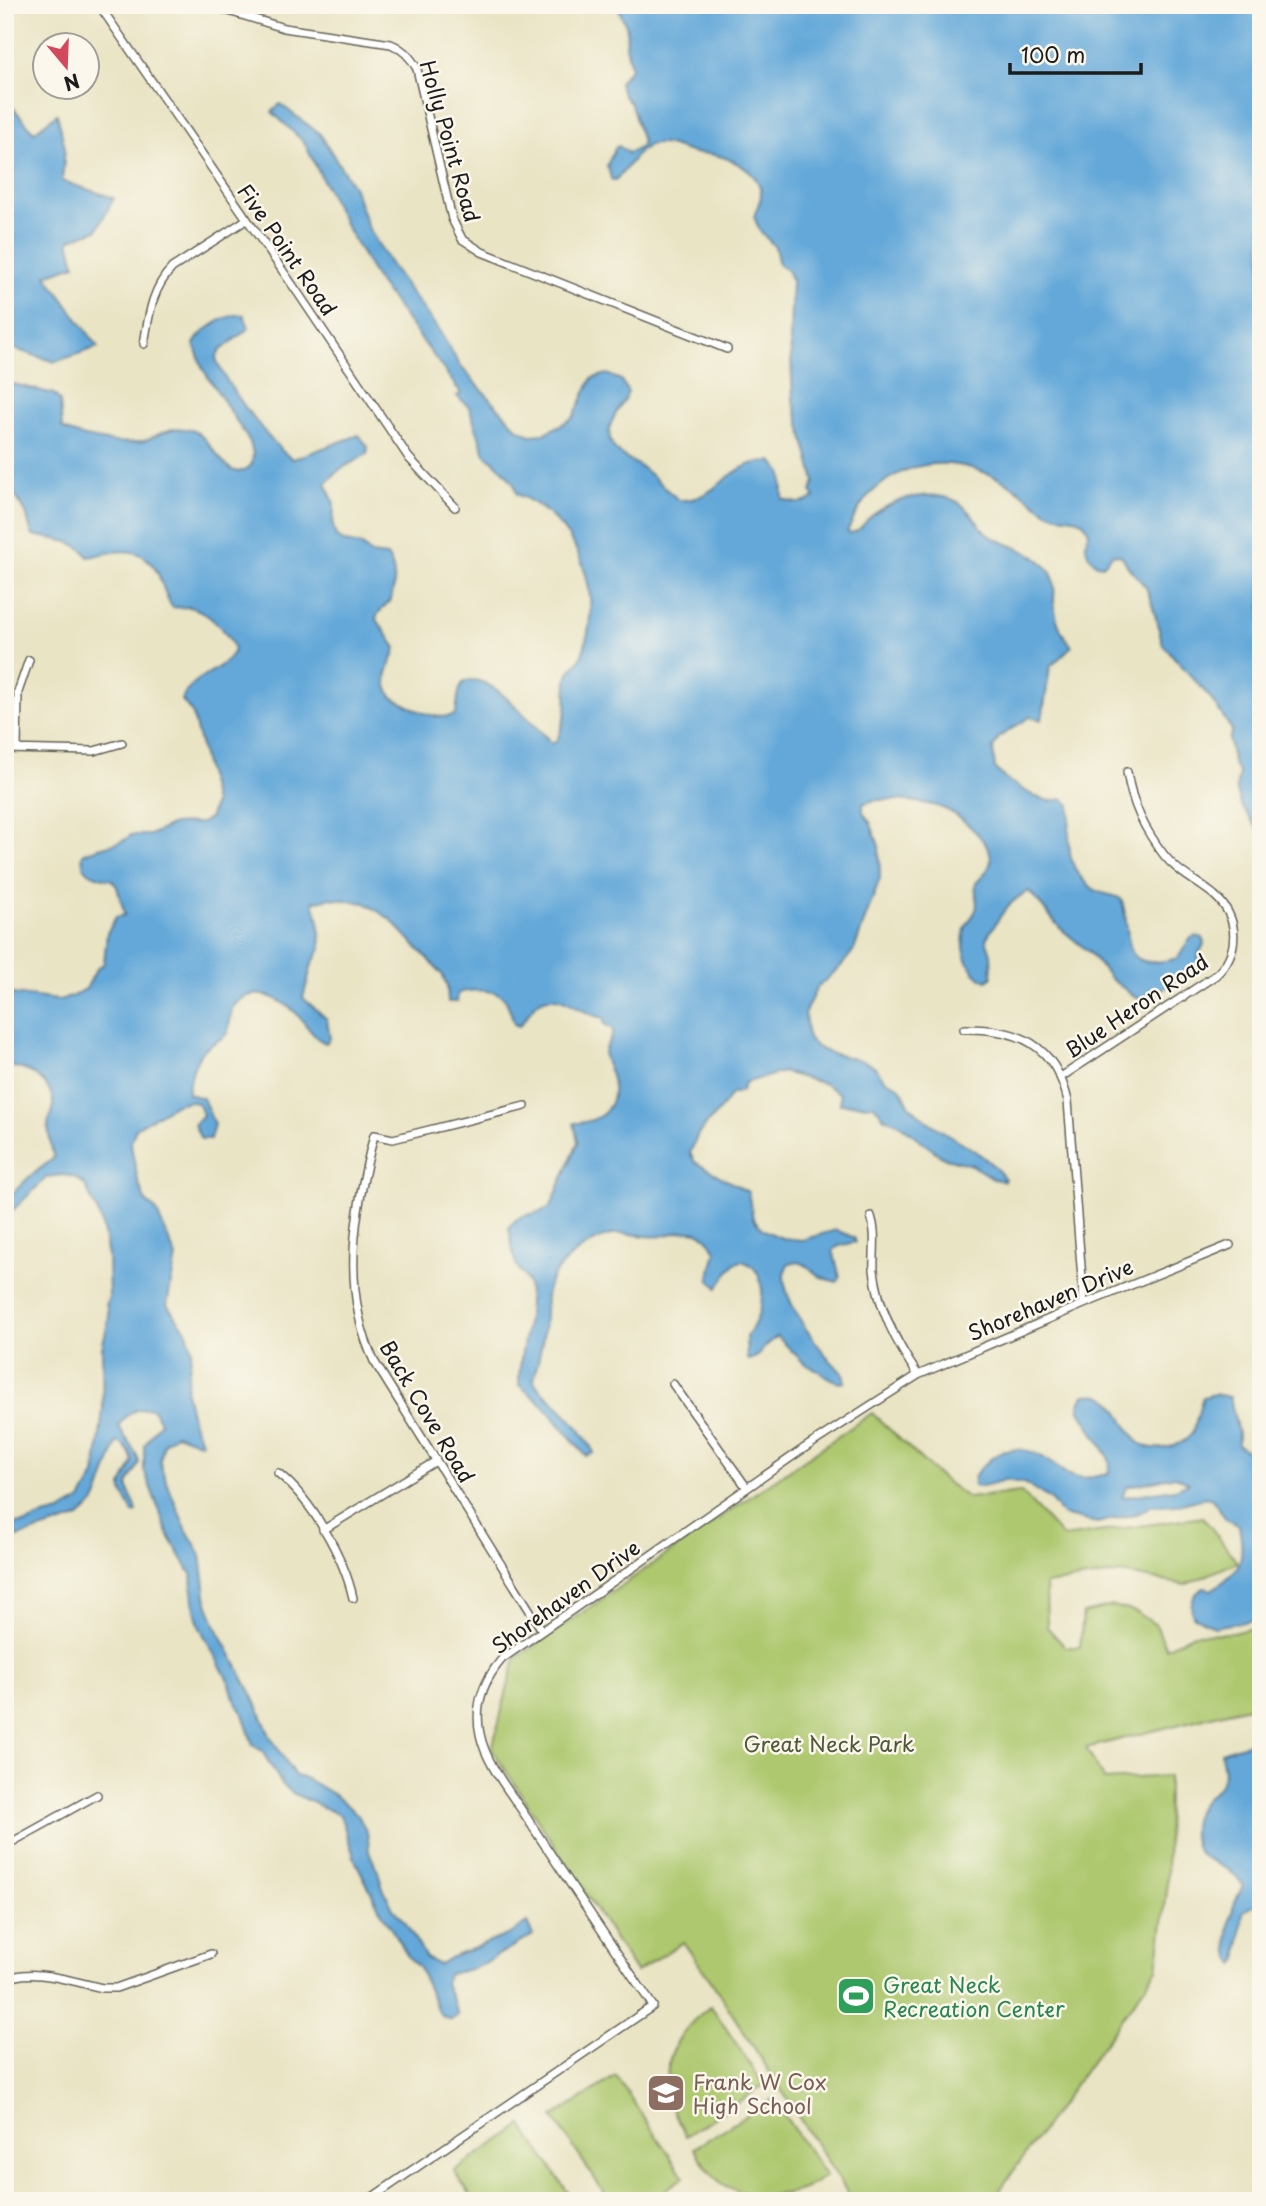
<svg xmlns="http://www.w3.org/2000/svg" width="1266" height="2206" font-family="'Playpen Sans',sans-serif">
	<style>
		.green { fill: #adc86e; stroke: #647245; stroke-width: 2 }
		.water { fill: #64a8d9; stroke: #40627a; stroke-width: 2; fill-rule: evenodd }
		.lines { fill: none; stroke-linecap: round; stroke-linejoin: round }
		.minor-casing { stroke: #646257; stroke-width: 10 }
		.minor { stroke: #fff; stroke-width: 7 }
		.labels { text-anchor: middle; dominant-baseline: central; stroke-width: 5; stroke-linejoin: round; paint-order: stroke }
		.street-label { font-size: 21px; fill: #1c1c1c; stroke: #fbf7ec }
		.park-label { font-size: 21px; fill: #4f5839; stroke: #fbf7ec }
		.leisure-label { font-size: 21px; fill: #27864d; stroke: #fbf7ec; text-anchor: start }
		.education-label { font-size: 21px; fill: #785e54; stroke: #fbf7ec; text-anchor: start }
	</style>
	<rect width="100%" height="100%" fill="#fbf7ec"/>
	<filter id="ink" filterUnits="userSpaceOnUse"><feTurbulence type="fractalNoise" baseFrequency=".0143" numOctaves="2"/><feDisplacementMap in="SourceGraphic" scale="14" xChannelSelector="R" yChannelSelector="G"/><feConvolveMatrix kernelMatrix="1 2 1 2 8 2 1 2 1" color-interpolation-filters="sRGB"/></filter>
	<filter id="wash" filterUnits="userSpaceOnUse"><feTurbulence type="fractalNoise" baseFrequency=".00686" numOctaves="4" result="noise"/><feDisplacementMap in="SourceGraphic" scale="28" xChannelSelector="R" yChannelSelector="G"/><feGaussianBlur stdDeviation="1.57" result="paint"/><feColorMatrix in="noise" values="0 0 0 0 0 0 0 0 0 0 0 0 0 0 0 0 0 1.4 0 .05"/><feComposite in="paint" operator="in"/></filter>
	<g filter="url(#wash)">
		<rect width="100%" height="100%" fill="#e9e4c4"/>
		<path class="green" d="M872,1413L941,1478L968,1498L1021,1492L1063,1537L1203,1517L1237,1562L1185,1585L1121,1573L1046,1584L1047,1627L1065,1647H1080L1083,1613L1113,1606L1136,1612L1156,1625L1166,1648L1194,1634L1232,1633L1261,1626V1701L1255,1705L1086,1748L1104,1780L1168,1776L1167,1891L1157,1969L992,2201H853L711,1981L683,1942L636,1972L492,1749L515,1659Z
			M711,2006L764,2085L686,2136C655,2084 662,2042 711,2006Z
			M616,2076L684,2177L649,2201H610L553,2117Z
			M773,2099L826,2176C817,2181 807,2189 797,2191C767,2199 730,2197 710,2172C704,2165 699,2156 694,2148Z
			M522,2125L574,2201H474L454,2171Z"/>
		<path class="water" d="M617,5H1261V834L1241,805L1236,788L1239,774L1233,763L1229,739L1232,730L1209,696L1163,645L1153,607L1146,587L1128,567L1122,556L1113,554L1103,565L1097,564C1085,555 1083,545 1089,532C1081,510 1062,522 1048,512C1034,504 1022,491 1009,484C960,457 911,454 869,495C860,504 853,520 847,532L850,533C862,531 864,521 874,514C896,498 930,489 956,501C973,510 979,531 994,538C1015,548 1040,553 1052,575C1056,584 1054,593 1054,602C1055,619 1061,634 1072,646L1050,667L1042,720L1030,717L999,737L993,748L995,768L1005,779L1036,797L1050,801L1063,799L1070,805C1070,839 1061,867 1095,890C1103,895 1113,894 1121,899C1135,933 1113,976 1178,958L1190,939L1195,936L1203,938L1205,942L1199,954V967L1180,977L1154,996L1143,999L1137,998L1111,979L1090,953L1060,928L1029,891C1007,901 998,920 986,939L991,954L992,977L987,981C968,974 960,948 965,929C967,922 973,917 976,910C979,902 974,892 976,883C982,877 990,869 991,860C992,844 963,818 949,811C932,802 880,795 863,804V812L870,822L879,846L880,878L854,950L842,965L816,989L807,1008L805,1013L808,1039C826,1060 849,1052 872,1065C878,1069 880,1076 886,1080C891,1084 896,1083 900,1088C905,1094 906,1102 911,1107C941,1137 980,1145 1005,1179L1004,1181L993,1179L972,1165L942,1157L898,1123L884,1118L874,1105L840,1104V1094L825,1084L783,1072L744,1083L742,1091L731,1094L723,1106L698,1134L690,1153L695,1162L748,1192L753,1218L762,1229L770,1233L782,1238L802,1240L836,1230L855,1238V1242L839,1246L833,1250L840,1278L837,1282C830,1280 825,1279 819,1276C808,1268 803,1258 788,1264L784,1273C783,1306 821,1351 843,1374L845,1382L839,1383L804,1363L777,1336L762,1350L758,1356L749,1360L747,1358L746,1336C764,1318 772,1269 742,1261L735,1263L717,1288L709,1279L716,1252C703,1224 687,1230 662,1236C647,1239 631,1231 615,1234C591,1239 553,1264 547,1290C544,1305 546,1322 543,1338C540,1352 537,1365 534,1380C537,1389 545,1393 552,1400C568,1415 585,1434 594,1453L586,1456L544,1406L519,1385C518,1352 533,1319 528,1285C527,1277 521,1273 517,1266C512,1255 512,1240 509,1228C519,1210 539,1217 551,1206L578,1142L574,1123C604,1122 619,1105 611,1075C609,1068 604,1062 604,1054C604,1044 614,1039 613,1029L604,1024V1018C599,1016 593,1016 588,1013C573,1005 553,989 536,1004C529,1011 525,1020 519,1026L514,1024C512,1017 509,1003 503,997C496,989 466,989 458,994L457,1002H448L447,985L442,974L390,919L365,903L330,898L313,902L319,921L321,948L312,964L303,998L327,1019L330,1039L326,1043C313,1039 305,1022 295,1012C276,995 250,985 232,1008L228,1033C208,1051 202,1041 192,1073C190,1080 187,1087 188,1094L203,1098L214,1124L210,1139H201L194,1125L203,1115L199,1104L190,1101L176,1104L136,1128L131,1142L132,1151L138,1181L145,1201L156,1210L176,1257L167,1305L186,1330L192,1348L186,1392L193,1423L202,1442L199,1443L176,1434L164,1443L160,1461L162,1470L185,1527L201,1555L207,1602L215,1624L253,1696L270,1736L295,1776L307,1779L336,1796L358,1815L368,1835L369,1852L378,1871L382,1886L393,1909L405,1922L426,1958L439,1965L450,1958L512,1933L527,1923L533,1935L475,1968L448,1974L445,1983L458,2015L451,2020L442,2016L437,2009L419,1968L407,1955L380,1910L356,1862L340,1815L294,1794L282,1784L262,1751L253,1745L242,1711L234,1698L230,1684L199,1626L193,1601L191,1574L168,1534L144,1470V1446L160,1422L153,1409C136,1407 129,1412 119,1425C123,1438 135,1446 139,1462C137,1470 130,1477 128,1484C126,1493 136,1501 137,1512L133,1513C116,1480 120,1493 133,1462C131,1454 127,1445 117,1442L99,1494L94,1504L78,1518L5,1541V1527L14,1524L27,1523L40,1517L60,1512L81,1500L95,1475L103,1409L102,1348L109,1317L106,1304L109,1298L108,1257L103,1229L98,1213L85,1185L74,1177L63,1175L47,1177L5,1218V1201L28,1178L54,1158C51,1148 49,1136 48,1125C48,1119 52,1116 53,1110C56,1084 28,1065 5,1067V993L58,1000L71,997L86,989L96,970L104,963L107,933L116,917L125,915L117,887L112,880C97,877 79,873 83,854C96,846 122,845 131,835H150L173,824L201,823L210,817L214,803L200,743L192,713L182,700C190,675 225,672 234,650C231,634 205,609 189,607C183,607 178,608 172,607C166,597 163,587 159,576C144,542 118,551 88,557C79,539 50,539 32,535L26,513L5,479V382L54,394L60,401L62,428C78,438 128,447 146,440C163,433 172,425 192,430C212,435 229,492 252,464L253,454L250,442L203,369L194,344C201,330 228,312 244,315L249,328L220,351L216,358C223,381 273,448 293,459L359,435L368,447L367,454L339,470L326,483L334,504L333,526L336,536L345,542L361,545L371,554L387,556C396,568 396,587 390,600C386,607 379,610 376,618L396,648C391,669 379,675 392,697C412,707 432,722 455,715C458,707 457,688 463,683C487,666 535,728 552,743L557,741C560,732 564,721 566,711C567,700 565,683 569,673C571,669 576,665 579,661C582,655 585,647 586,641C602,582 573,518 517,494L514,484L503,470L485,454L469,407L457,396L461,393L375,277L341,217L304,142L272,112L280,104L320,134L354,188L368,227L390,264L440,332L461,367L517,428L530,435L544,434L573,418L592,378L607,374L621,380L628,392C624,404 613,414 610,427C605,453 630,458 645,470C657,479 666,491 679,500C720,501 725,461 772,461L782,473L783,499C796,504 803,505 815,497L811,492L815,481L793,399L790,336L792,281L787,270L779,265L775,247L760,231L754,217C756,210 760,202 761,196C762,173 733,159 715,155C708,153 700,154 693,153C680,149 664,141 650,145C634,151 622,180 612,181L607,165L616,147L619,146L628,153L640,148L642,142L631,104L623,95L619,82L631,68L626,45L627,28Z
			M5,81L9,103L34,132L57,114L65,148L62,181L114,198L97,230L69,240L75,265L46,275L98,347L55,362L5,346Z
			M1214,1394L1230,1397L1238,1433V1445L1248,1451L1261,1454V1619L1214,1627L1193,1616C1189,1605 1193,1593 1204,1588L1211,1590C1240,1572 1246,1561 1239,1526L1226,1519L1212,1499L1207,1497L1179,1505L1151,1506L1139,1513L1097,1523L1062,1515L1050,1499L1024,1483L1005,1480L981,1487L974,1486C972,1476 978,1470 985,1464C1007,1442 1030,1447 1053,1464C1060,1468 1064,1474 1071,1476C1082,1480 1097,1476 1108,1474L1110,1464L1108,1456L1080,1411L1079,1405L1084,1395C1088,1395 1096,1394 1100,1395C1132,1408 1122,1457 1169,1447C1176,1446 1188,1440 1192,1433C1196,1425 1199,1407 1203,1397ZM1176,1476L1189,1483L1175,1489L1122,1497L1126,1488L1130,1486Z
			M1261,1739V1901L1243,1912L1238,1961L1235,1964C1219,1947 1232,1904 1243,1886C1231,1863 1204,1863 1197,1850C1190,1836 1192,1815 1202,1803C1208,1794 1219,1790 1223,1778C1226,1770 1221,1760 1221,1752Z"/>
	</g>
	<g filter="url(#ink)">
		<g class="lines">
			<g class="minor-casing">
				<path id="minor" d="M99,5L298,293L409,458L455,507
					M209,5L284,28L391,44C403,49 411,57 417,69L452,219L462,239L482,252L727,349
					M144,344C149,316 151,290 172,268L246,220
					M5,749L94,751L122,743
					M17,749L18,692L29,660
					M5,891L8,893
					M964,1029C1018,1028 1055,1044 1068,1101L1084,1304
					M1061,1077L1216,975C1240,952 1240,918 1214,895C1197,881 1178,873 1164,855C1144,829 1132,804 1127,772
					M525,1106L393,1139L374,1135C355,1209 340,1289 374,1361L542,1630
					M871,1216C877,1234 873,1252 874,1270C878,1309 897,1344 918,1375
					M673,1384L747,1488
					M278,1473C311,1499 344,1557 353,1598
					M323,1530L436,1461
					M5,1846L97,1795
					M5,1981C27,1965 77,1983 103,1988H116L211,1954
					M367,2201L653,2006C610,1943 568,1881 527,1818C510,1792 486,1764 480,1734C474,1706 484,1680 502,1659L803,1449L918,1375L1084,1304L1230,1245"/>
			</g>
			<use href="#minor" class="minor"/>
		</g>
	</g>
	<defs>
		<g id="stadium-square" transform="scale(2.0125)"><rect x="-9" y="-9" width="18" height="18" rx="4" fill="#2e9e5b" stroke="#fbf7ec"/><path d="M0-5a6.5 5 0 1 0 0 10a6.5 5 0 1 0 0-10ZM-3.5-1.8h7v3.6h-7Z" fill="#fff"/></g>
		<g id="school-square" transform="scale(2.0125)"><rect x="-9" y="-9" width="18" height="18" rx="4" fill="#8d6e63" stroke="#fbf7ec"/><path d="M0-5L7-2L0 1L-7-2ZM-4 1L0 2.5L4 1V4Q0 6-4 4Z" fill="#fff"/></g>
	</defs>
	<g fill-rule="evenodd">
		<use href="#stadium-square" x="856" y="1996"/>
		<use href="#school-square" x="666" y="2093"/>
	</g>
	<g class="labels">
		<g class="street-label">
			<text transform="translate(451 141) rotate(74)">Holly Point Road</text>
			<text transform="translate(288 249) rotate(55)">Five Point Road</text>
			<text transform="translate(1136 1005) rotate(-34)">Blue Heron Road</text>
			<text transform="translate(1050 1299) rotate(-23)">Shorehaven Drive</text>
			<text transform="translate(428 1411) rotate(59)">Back Cove Road</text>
			<text transform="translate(565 1596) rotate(-36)">Shorehaven Drive</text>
		</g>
		<g class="park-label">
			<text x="829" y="1743">Great Neck Park</text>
		</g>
		<g class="leisure-label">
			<text x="883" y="1984">Great Neck<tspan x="883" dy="24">Recreation Center</tspan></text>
		</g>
		<g class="education-label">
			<text x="693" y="2081">Frank W Cox<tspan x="693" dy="24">High School</tspan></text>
		</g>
	</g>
	<rect width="1266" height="2206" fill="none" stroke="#fbf7ec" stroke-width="28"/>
	<g transform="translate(66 66) rotate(161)"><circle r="33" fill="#fbf7ec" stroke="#a29f99" stroke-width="2"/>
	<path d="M0-5L12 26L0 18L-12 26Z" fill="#d1495b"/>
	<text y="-10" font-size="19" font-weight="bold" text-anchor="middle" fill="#1c1c1c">N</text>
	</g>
	<path d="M1010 63v10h131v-10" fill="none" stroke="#1c1c1c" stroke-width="3.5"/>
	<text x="1021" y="63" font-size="21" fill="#1c1c1c" stroke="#fbf7ec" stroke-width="5" paint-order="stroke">100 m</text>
</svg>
